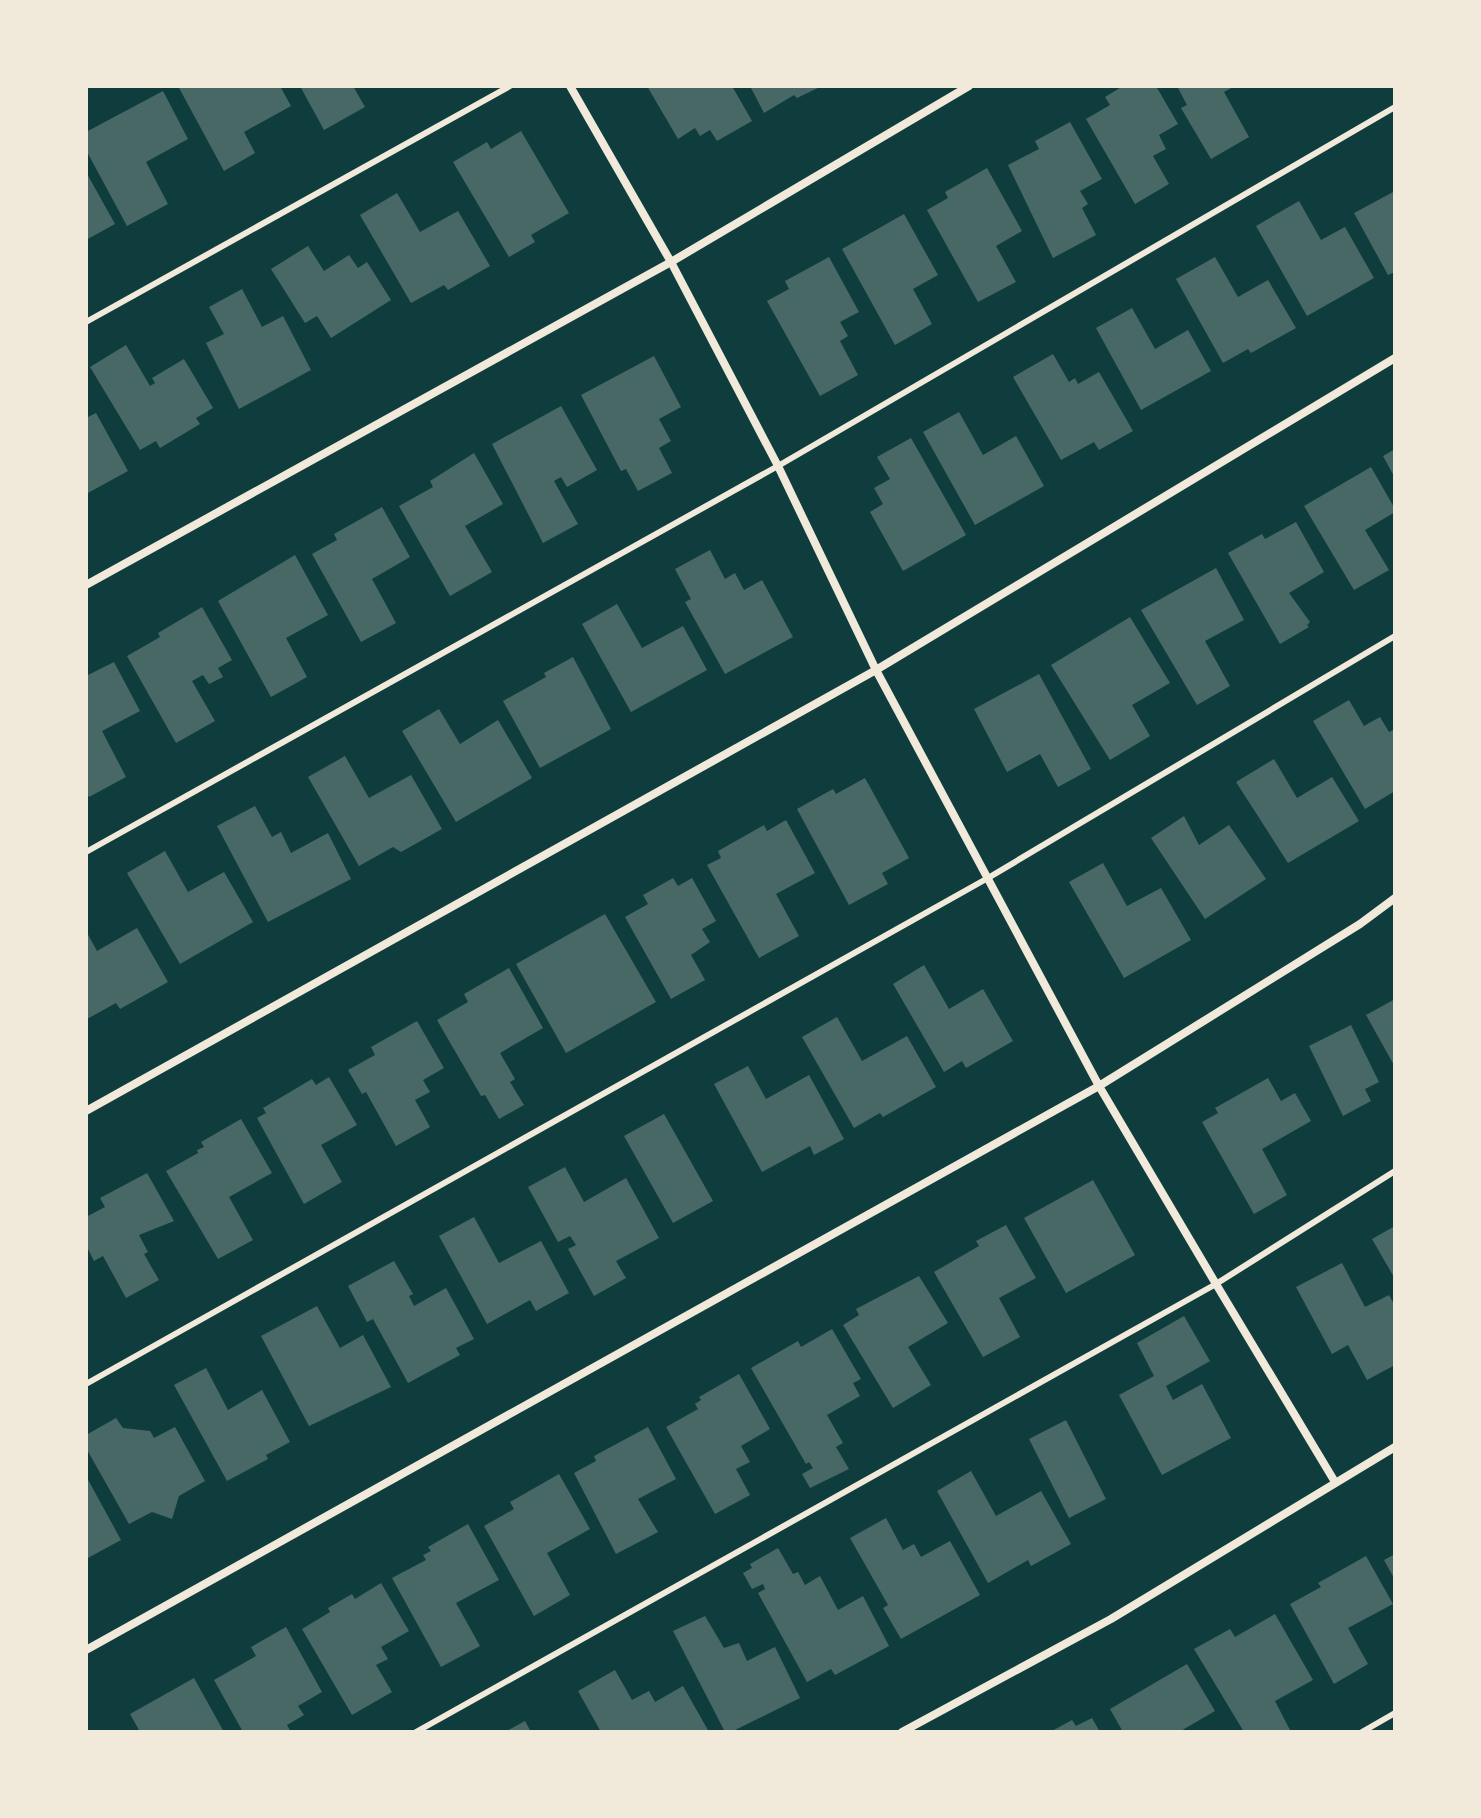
<svg xmlns="http://www.w3.org/2000/svg" width="1481" height="1818" font-family="'Nunito Sans',sans-serif">
	<style>
		.building { fill: #486865 }
		.lines { fill: none; stroke-linecap: round; stroke-linejoin: round }
		.service { stroke: #f1e9da; stroke-width: 6 }
		.minor { stroke: #f1e9da; stroke-width: 8 }
	</style>
	<rect width="100%" height="100%" fill="#0f3d3e"/>
	<path class="building" d="M178,86H280L291,106L244,132L255,153L224,171Z
		M300,86H353L365,107L324,130Z
		M647,86H732L752,121L717,141L710,130L700,136L695,128L678,139Z
		M750,86H822L797,98L794,95L764,113Z
		M1123,86H1138L1139,88L1143,86H1156L1178,124L1159,135L1166,149L1153,156L1169,184L1135,204L1086,119L1110,105L1105,97Z
		M1177,86H1235L1224,92L1249,137L1211,159L1181,108L1187,105Z
		M163,91L188,139L146,162L168,204L127,226L86,150V132Z
		M1070,122L1102,179L1080,191L1088,204L1082,208L1096,235L1053,258L1008,165L1039,149L1035,141Z
		M521,131L569,213L531,235L535,242L509,257L453,162L487,142L491,149Z
		M987,168L1022,231L996,246L1016,282L978,302L927,210L948,198L945,192Z
		M86,172L115,224L86,240Z
		M1395,191V272L1388,275L1354,213Z
		M397,193L420,232L458,211L490,266L448,290L444,285L411,303L360,215Z
		M1299,201L1321,240L1345,227L1374,278L1307,316L1256,226Z
		M904,214L938,275L913,289L932,324L895,345L842,249Z
		M308,246L324,271L349,255L358,268L367,262L391,300L331,338L317,316L305,323L271,269Z
		M829,257L859,312L840,322L848,336L840,341L858,375L820,396L767,301L789,289L785,281Z
		M1215,257L1238,297L1268,280L1296,328L1251,353L1248,349L1223,363L1176,279Z
		M242,289L262,327L283,316L311,370L239,409L206,343L224,334L209,307Z
		M1132,308L1155,349L1188,330L1211,371L1141,410L1096,328Z
		M126,345L150,386L155,383L152,378L184,359L213,408L196,418L200,424L160,448L156,441L140,450L90,367Z
		M1053,354L1069,382L1075,378L1078,384L1099,372L1133,431L1099,450L1094,442L1061,460L1013,377Z
		M654,356L681,407L659,419L671,441L659,448L672,473L638,491L626,469L621,471L581,395Z
		M561,406L597,470L567,487L561,477L554,481L578,524L543,543L492,444Z
		M959,412L983,455L1016,436L1044,486L975,525L923,432Z
		M96,413L128,471L86,494V418Z
		M911,438L966,535L903,571L870,512L883,504L874,488L890,479L877,457Z
		M1395,449V478L1383,456Z
		M474,453L503,504L465,526L492,572L450,596L399,506L433,487L430,481Z
		M1371,467L1395,509V512L1365,530L1389,570L1354,590L1304,506Z
		M382,507L410,557L372,579L396,623L361,642L312,554L337,540L334,534Z
		M1296,522L1324,572L1289,593L1310,622L1307,625L1309,627L1280,644L1228,553L1262,534L1265,539Z
		M710,550L725,579L735,573L744,590L762,580L793,637L725,674L685,602L691,599L675,569Z
		M295,555L328,615L286,638L307,677L271,697L218,601Z
		M1216,568L1244,620L1205,641L1230,686L1197,705L1141,610Z
		M617,604L642,648L683,626L707,670L631,712L582,624Z
		M202,607L232,660L218,668L223,677L209,684L203,675L192,681L215,721L176,743L127,656L160,637L158,633Z
		M1130,617L1170,683L1132,705L1150,736L1110,760L1051,665Z
		M573,657L611,729L540,768L503,701L546,677L544,673Z
		M114,662L140,711L102,731L126,777L89,797L86,792V676Z
		M1039,674L1091,769L1058,787L1040,754L1007,772L974,709Z
		M1349,700L1364,726L1380,717L1389,732L1395,729V791L1365,809L1313,721Z
		M439,709L460,744L498,720L532,778L456,822L402,731Z
		M345,756L369,798L411,775L442,829L401,852L393,847L359,866L308,777Z
		M1274,759L1297,798L1332,777L1359,821L1288,863L1236,782Z
		M865,778L909,858L882,873L888,884L849,905L797,809L833,789L836,794Z
		M255,806L272,837L281,832L291,853L328,833L351,879L268,922L217,826Z
		M1184,816L1199,845L1229,825L1266,879L1205,919L1151,838Z
		M786,820L815,873L776,894L799,936L759,958L707,865L721,858L718,851L764,825L767,831Z
		M165,851L188,892L224,872L253,922L180,964L127,873Z
		M1103,863L1127,906L1161,888L1191,940L1124,978L1069,882Z
		M673,878L678,886L692,878L716,921L702,929L710,942L691,955L705,980L671,999L625,917L648,904L643,895Z
		M605,914L656,1002L566,1053L516,964Z
		M137,928L168,982L120,1009L116,1003L87,1019L86,931L97,951Z
		M924,965L949,1009L983,989L1013,1041L966,1068L962,1061L944,1072L893,984Z
		M509,968L543,1028L500,1053L515,1079L510,1082L524,1105L499,1119L485,1095L481,1096L437,1020L468,1002L464,994Z
		M1395,999V1067L1366,1015Z
		M837,1017L862,1061L907,1036L936,1087L883,1117L880,1113L854,1128L802,1037Z
		M417,1021L444,1068L423,1080L430,1092L415,1100L430,1127L396,1146L366,1092L362,1094L348,1070L375,1055L371,1047Z
		M1351,1025L1379,1082L1365,1089L1371,1101L1343,1116L1309,1046Z
		M748,1066L766,1099L809,1075L844,1139L814,1155L810,1146L762,1172L714,1084Z
		M329,1077L357,1125L321,1145L342,1182L304,1204L257,1118L266,1113L263,1108L312,1079L316,1085Z
		M1268,1078L1281,1101L1295,1093L1311,1121L1262,1149L1287,1195L1254,1214L1202,1122L1218,1113L1215,1108Z
		M664,1114L713,1201L673,1223L624,1136Z
		M241,1119L272,1173L229,1197L253,1240L218,1259L166,1171L198,1153L197,1150L204,1147L201,1142Z
		M565,1167L584,1202L626,1178L659,1238L616,1261L626,1278L594,1296L568,1249L576,1245L570,1236L558,1242L528,1187Z
		M147,1173L174,1221L139,1235L148,1252L144,1254L159,1280L126,1298L103,1256L94,1261L86,1245V1217L105,1207L100,1198Z
		M1093,1180L1135,1255L1066,1293L1024,1218Z
		M474,1217L499,1263L541,1241L569,1293L536,1311L530,1300L487,1324L439,1236Z
		M1006,1225L1036,1278L999,1298L1020,1337L983,1357L934,1272L979,1246L976,1241Z
		M1395,1226V1279L1372,1239Z
		M394,1261L413,1294L409,1296L414,1306L446,1288L474,1339L456,1348L460,1355L408,1383L373,1319L367,1322L348,1286Z
		M1342,1263L1365,1307L1389,1295L1395,1306V1365L1367,1380L1348,1345L1332,1354L1296,1287Z
		M919,1276L948,1323L908,1347L931,1385L893,1408L843,1325L859,1315L856,1309Z
		M317,1306L340,1348L363,1335L391,1387L309,1426L261,1336Z
		M1184,1316L1210,1361L1166,1386L1173,1400L1202,1384L1231,1438L1162,1475L1119,1395L1154,1376L1137,1343Z
		M832,1329L861,1379L853,1383L860,1396L827,1415L843,1443L836,1447L849,1469L810,1488L802,1474L813,1468L809,1462L806,1464L751,1368L798,1341L801,1347Z
		M206,1368L228,1410L262,1390L290,1442L266,1455L268,1459L227,1481L174,1385Z
		M739,1374L770,1429L741,1446L750,1462L736,1469L750,1495L715,1514L666,1427L698,1409L695,1404L701,1400L699,1397Z
		M116,1418L123,1428L150,1431L154,1438L175,1427L205,1481L179,1496L172,1519L152,1512L129,1524L86,1448V1435Z
		M1066,1420L1106,1499L1069,1518L1029,1439Z
		M648,1427L676,1479L638,1499L658,1532L616,1554L574,1473L596,1461L594,1456Z
		M971,1471L996,1516L1041,1491L1071,1544L1031,1566L1028,1560L988,1583L937,1491Z
		M559,1474L590,1529L547,1553L570,1595L534,1616L484,1526L514,1509L510,1502Z
		M86,1476L121,1540L86,1559Z
		M886,1518L903,1550L914,1544L921,1557L950,1541L980,1595L901,1639L883,1608L888,1605L850,1538Z
		M468,1524L499,1580L456,1603L480,1646L441,1667L392,1578L426,1560L423,1555L431,1551L428,1547Z
		M778,1548L793,1574L798,1572L805,1585L820,1576L838,1610L863,1596L889,1646L835,1675L831,1669L807,1682L758,1593L765,1589L763,1584L752,1589L743,1573L752,1568L750,1564Z
		M1395,1554V1580L1384,1560Z
		M1366,1556L1393,1604L1348,1628L1368,1664L1334,1684L1290,1604L1321,1587L1318,1583Z
		M381,1583L409,1631L381,1647L388,1659L376,1665L392,1692L352,1715L302,1629L330,1612L328,1608L352,1594L355,1599Z
		M1275,1614L1313,1680L1275,1701L1291,1732H1244L1194,1649L1230,1629L1235,1637Z
		M705,1616L724,1648L739,1643L747,1661L775,1647L800,1698L731,1732H725L673,1631Z
		M286,1627L322,1692L298,1706L304,1715L287,1725L291,1732H243L214,1680L256,1656L251,1647Z
		M1187,1664L1215,1711L1179,1732H1123L1110,1709Z
		M615,1670L632,1700L649,1691L655,1702L683,1686L709,1732H601L578,1691Z
		M194,1678L224,1732H140L130,1714Z
		M1092,1718L1100,1732H1050L1072,1720L1076,1726Z
		M525,1721L531,1732H505Z"/>
	<g class="lines">
		<path class="service" d="M86,322L510,86
			M86,852L778,466L1395,107
			M86,1384L988,878L1395,636
			M416,1732L1216,1284L1395,1171
			M1362,1732L1395,1713"/>
		<path class="minor" d="M570,86L671,262L778,466L876,670L1099,1086L1216,1284L1335,1482
			M86,585L671,262L969,86
			M86,1111L876,670L1395,358
			M86,1650L1099,1086L1360,924L1395,898
			M902,1732L1111,1619L1395,1447"/>
	</g>
	<rect width="1481" height="1818" fill="none" stroke="#f1e9da" stroke-width="176"/>
</svg>
